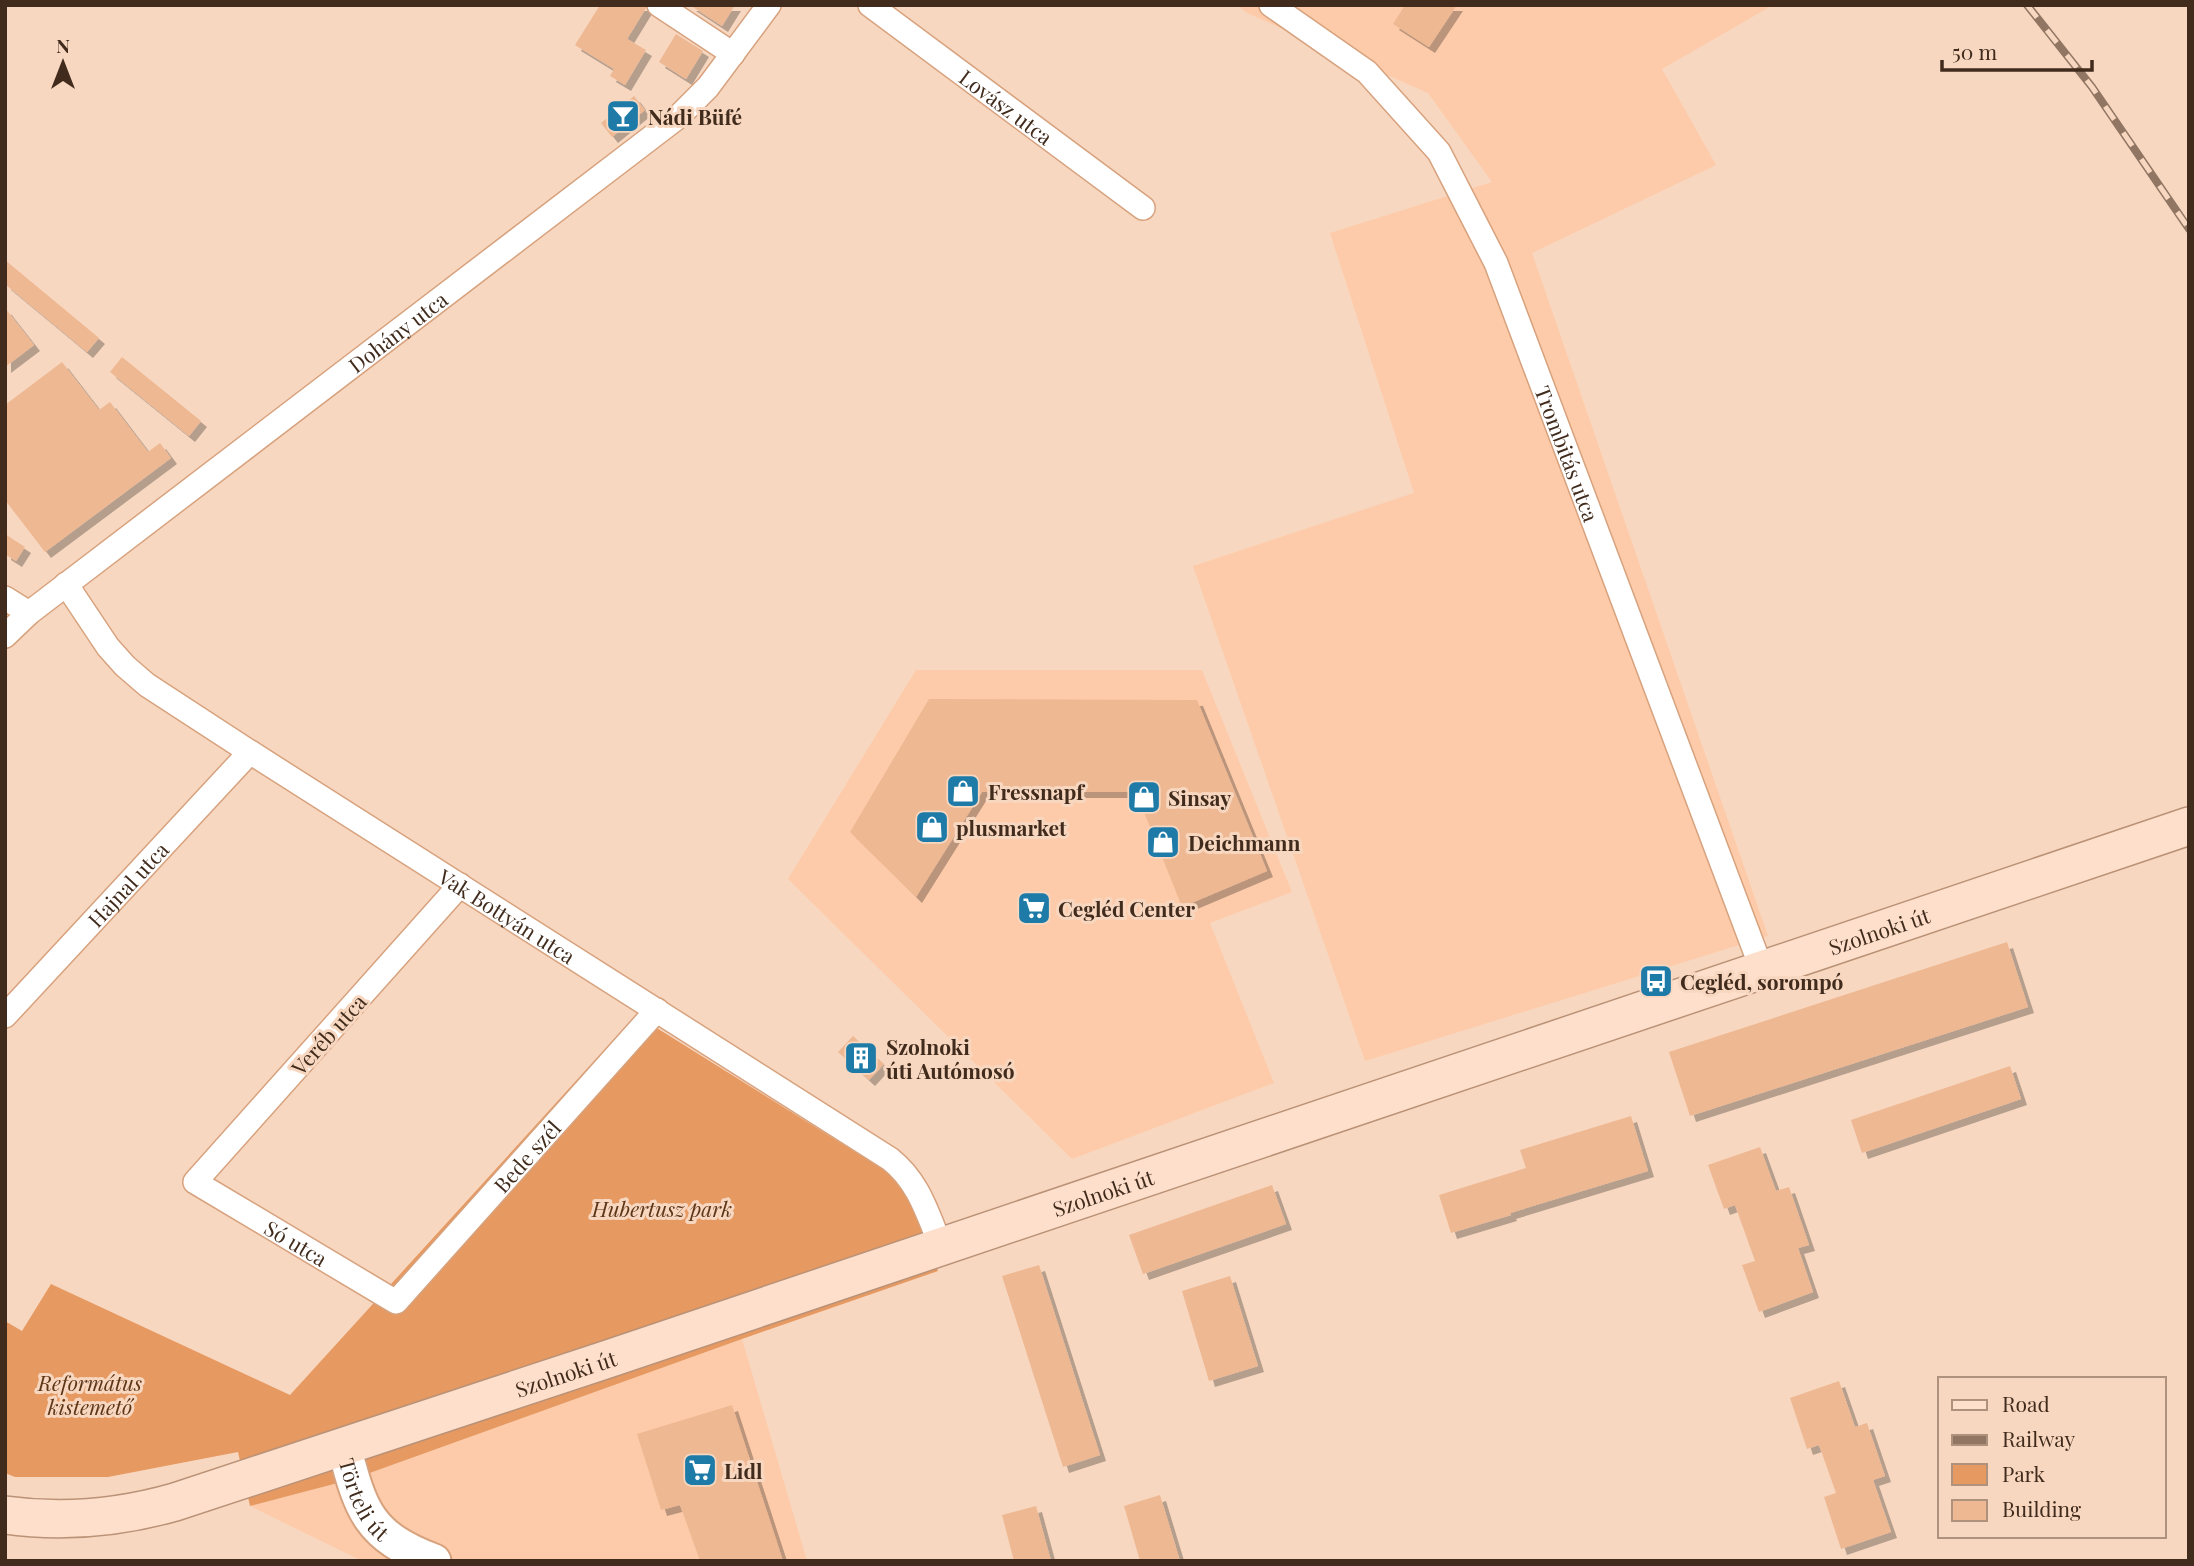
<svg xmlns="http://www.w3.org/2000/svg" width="2194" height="1566" font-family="'Playfair Display',serif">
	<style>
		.built { fill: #fdcba9 }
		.green { fill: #e69961 }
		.building { fill: #eeb893; filter: url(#shadow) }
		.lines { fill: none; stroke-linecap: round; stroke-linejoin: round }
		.minor-casing { stroke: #d7a27e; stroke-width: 26 }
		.secondary-casing { stroke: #d7a27e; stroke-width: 37 }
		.primary-casing { stroke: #ba9277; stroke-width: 40 }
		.minor { stroke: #fff; stroke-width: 23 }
		.secondary { stroke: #fff; stroke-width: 33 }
		.primary { stroke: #fddfcb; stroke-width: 37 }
		.rail-casing { stroke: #907663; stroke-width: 8 }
		.rail { stroke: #f8d7c0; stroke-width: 5; stroke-dasharray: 16; stroke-linecap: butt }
		.labels { text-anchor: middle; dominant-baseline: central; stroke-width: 6; stroke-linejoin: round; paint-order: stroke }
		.street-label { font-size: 21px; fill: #402b1c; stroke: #f8d7c0 }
		.poi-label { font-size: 21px; font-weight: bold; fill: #402b1c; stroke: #f8d7c0; text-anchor: start }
		.park-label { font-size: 21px; font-style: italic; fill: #5d3617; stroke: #f8d7c0 }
	</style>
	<defs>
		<filter id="shadow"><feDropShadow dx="6" dy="6" stdDeviation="0" flood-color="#0004"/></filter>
	</defs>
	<rect width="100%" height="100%" fill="#f8d7c0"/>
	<path class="built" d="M1237,5H1773L1662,69L1716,165L1532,253L1768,936L1365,1061L1193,566L1414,493L1330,233L1492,182L1428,93L1247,13Z
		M916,670H1202L1292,892L1210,923L1274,1083L1072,1159L788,879Z
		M742,1339L807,1561H362L250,1506L353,1479Z"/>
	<path class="green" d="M636,1015L897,1178L915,1211L938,1271L742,1339L353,1479L250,1506L238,1452L108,1477H15L5,1473V1321L22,1331L51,1284L290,1395Z"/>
	<path class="building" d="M600,5H645L646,8L627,39L646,50L625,85L610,76L614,69L575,45Z
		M690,5H735L722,26Z
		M1405,5H1457L1429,47L1393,24Z
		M676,34L703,51L686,79L659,62Z
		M634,96L645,110L612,137L601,123Z
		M5,260L99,338L87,352L5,284Z
		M5,308L34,345L5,367Z
		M122,357L201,421L189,436L110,372Z
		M62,362L99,410L110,402L148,452L160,443L171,458L45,552L5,500V405Z
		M5,534L25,547L16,561L5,554Z
		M929,699L1197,700L1267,871L1182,907L1136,792H982L916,897L850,832Z
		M2007,942L2028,1007L1690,1116L1669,1052Z
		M853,1036L884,1064L869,1080L838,1052Z
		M2010,1066L2021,1099L1862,1153L1851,1120Z
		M1631,1116L1648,1171L1510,1213L1511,1215L1451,1233L1439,1195L1526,1168L1520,1150Z
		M1760,1147L1776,1191L1789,1187L1809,1245L1798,1248L1813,1292L1759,1312L1742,1265L1755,1261L1735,1205L1724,1209L1708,1165Z
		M1272,1185L1286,1224L1143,1274L1129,1235Z
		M1039,1265L1100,1455L1063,1467L1002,1276Z
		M1230,1276L1258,1366L1209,1381L1182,1291Z
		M1839,1381L1855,1427L1867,1423L1885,1476L1873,1480L1891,1532L1841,1549L1824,1497L1836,1493L1819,1445L1807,1449L1790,1398Z
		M732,1405L783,1561H700L680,1505L661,1510L637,1434Z
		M1160,1495L1180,1561H1140L1124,1506Z
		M1036,1506L1051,1561H1014L1002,1515Z"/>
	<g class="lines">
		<g class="minor-casing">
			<g id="minor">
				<path d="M659,5L733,54"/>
				<path id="s1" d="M870,5L1143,208"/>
				<path id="s2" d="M1271,5L1367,72L1439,152L1496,263L1762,970"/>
				<path id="s3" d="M66,584L108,647L125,666L147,685L250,752L890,1159C919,1182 927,1213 941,1246"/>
				<path d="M5,598L29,613"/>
				<path id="s4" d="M5,636L29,613L678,117L708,87L769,5"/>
				<path id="s5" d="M460,885L195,1182L396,1302L657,1010"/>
				<path id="s6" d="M5,1016L250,752"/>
			</g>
		</g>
		<g class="secondary-casing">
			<g id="secondary">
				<path id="s7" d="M344,1447C361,1511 368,1536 434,1561"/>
			</g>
		</g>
		<g class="primary-casing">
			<g id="primary">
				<path id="s8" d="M5,1515C63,1523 119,1518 175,1502L605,1360L2189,826"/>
			</g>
		</g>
		<use href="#minor" class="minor"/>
		<use href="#secondary" class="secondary"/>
		<use href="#primary" class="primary"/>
		<g class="rail-casing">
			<path id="rail" d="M2027,5L2092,87L2189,229"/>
		</g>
		<use href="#rail" class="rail"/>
	</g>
	<defs>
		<g id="bar-square" transform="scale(1.75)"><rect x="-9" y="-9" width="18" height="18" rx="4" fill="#1e7ba8" stroke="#f8d7c0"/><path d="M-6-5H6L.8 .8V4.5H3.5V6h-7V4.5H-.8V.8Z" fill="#fff"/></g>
		<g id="shop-square" transform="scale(1.75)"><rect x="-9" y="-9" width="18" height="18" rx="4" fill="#1e7ba8" stroke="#f8d7c0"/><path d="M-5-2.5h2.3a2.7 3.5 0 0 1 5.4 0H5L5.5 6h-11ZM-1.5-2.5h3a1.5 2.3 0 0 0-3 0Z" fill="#fff"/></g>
		<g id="supermarket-square" transform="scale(1.75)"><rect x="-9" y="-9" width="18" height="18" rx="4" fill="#1e7ba8" stroke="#f8d7c0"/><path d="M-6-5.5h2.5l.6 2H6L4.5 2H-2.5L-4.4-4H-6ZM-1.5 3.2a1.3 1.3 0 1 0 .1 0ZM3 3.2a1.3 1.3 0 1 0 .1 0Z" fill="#fff"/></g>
		<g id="bus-square" transform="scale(1.75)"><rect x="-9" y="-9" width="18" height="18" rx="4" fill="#1e7ba8" stroke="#f8d7c0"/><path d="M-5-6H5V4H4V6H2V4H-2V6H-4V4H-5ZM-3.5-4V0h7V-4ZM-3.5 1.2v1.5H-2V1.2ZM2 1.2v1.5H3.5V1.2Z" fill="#fff"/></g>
		<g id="building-square" transform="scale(1.75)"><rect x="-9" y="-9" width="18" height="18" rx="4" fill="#1e7ba8" stroke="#f8d7c0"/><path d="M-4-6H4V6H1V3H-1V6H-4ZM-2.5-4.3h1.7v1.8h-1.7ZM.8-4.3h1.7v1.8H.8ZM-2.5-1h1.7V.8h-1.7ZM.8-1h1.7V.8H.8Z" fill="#fff"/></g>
	</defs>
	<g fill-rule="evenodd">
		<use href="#bar-square" x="623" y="116"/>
		<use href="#shop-square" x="963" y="791"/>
		<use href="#shop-square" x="1144" y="797"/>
		<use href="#shop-square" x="932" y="827"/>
		<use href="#shop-square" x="1163" y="842"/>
		<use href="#supermarket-square" x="1034" y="908"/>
		<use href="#bus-square" x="1656" y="981"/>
		<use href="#building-square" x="861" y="1058"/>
		<use href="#supermarket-square" x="700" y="1470"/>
	</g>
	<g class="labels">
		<g class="street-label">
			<text stroke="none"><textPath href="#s1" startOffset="170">Lovász utca</textPath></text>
			<text stroke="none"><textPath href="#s4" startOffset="497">Dohány utca</textPath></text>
			<text stroke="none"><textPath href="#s2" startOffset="553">Trombitás utca</textPath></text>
			<text stroke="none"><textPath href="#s6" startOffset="180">Hajnal utca</textPath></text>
			<text stroke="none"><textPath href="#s3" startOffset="558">Vak Bottyán utca</textPath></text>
			<text stroke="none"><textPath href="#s8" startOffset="1969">Szolnoki út</textPath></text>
			<text transform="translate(328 1034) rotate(-48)">Veréb utca</text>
			<text stroke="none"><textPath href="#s5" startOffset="828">Bede szél</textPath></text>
			<text stroke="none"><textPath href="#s8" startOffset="1150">Szolnoki út</textPath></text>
			<text stroke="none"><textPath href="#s5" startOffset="516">Só utca</textPath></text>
			<text stroke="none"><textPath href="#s8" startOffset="583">Szolnoki út</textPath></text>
			<text stroke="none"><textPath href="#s7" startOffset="56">Törteli út</textPath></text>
		</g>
		<g class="poi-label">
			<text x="648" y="116">Nádi Büfé</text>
			<text x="988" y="791">Fressnapf</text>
			<text x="1168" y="797">Sinsay</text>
			<text x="956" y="827">plusmarket</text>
			<text x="1188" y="842">Deichmann</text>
			<text x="1058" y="908">Cegléd Center</text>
			<text x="1680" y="981">Cegléd, sorompó</text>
			<text x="886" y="1046">Szolnoki<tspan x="886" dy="24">úti Autómosó</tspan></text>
			<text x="724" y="1470">Lidl</text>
		</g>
		<g class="park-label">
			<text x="662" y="1208">Hubertusz park</text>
			<text x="90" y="1382">Református<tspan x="90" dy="24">kistemető</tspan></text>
		</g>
	</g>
	<rect width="2194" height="1566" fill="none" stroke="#402b1c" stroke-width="14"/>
	<rect x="1938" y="1377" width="228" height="161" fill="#f8d7c0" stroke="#ae927e" stroke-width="2"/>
	<rect x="1952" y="1400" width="35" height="10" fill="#fddfcb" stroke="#ae927e" stroke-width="2"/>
	<text x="2002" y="1412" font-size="21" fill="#402b1c">Road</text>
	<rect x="1952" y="1435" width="35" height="10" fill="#907663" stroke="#ae927e" stroke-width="2"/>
	<text x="2002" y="1447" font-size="21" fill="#402b1c">Railway</text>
	<rect x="1952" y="1464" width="35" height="21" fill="#e69961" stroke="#ae927e" stroke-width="2"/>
	<text x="2002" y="1482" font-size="21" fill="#402b1c">Park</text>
	<rect x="1952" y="1500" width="35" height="21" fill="#eeb893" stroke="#ae927e" stroke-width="2"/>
	<text x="2002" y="1517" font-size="21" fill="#402b1c">Building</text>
	<g transform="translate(63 63)" stroke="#f8d7c0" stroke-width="5" paint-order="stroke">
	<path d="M0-5L12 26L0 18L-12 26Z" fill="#402b1c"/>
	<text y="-10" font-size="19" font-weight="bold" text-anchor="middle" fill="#402b1c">N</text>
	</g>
	<path d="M1942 60v10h150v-10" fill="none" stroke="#402b1c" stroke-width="3.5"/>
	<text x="1952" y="60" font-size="21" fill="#402b1c" stroke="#f8d7c0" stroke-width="5" paint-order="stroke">50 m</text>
</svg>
